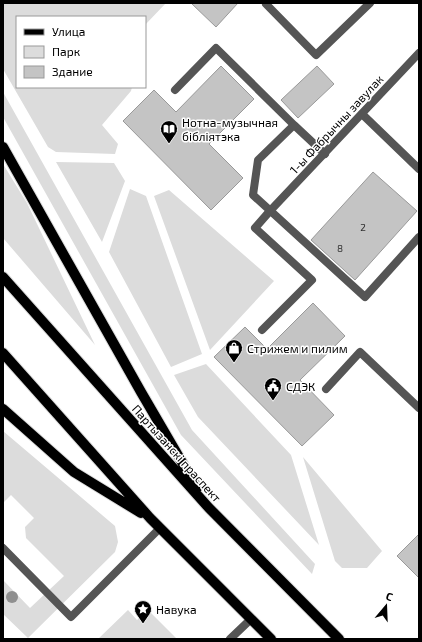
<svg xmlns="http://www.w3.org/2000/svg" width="422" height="642" font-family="'Exo 2',sans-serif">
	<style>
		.green { fill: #dcdcdc }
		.building { fill: #c4c4c4; stroke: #999 }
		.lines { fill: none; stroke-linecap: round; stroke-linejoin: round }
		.primary-casing { stroke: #dbdbdb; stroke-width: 12 }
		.lane { stroke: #555; stroke-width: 8 }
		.street { stroke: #555; stroke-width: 8 }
		.primary { stroke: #000; stroke-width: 10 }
		.tree { fill: #8f8f8f }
		.labels { text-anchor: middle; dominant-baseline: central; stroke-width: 3; stroke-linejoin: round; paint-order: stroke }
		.number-label { font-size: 10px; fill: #313131 }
		.poi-label { font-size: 12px; fill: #000; stroke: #fff; text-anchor: start }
		.street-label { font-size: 12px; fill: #000; stroke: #fff }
	</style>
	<rect width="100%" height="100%" fill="#fff"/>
	<path class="green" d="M3,3H166L145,25V17H17V87H132L131,91L102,125L118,144L115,154L56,152L48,147L3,69Z
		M3,92L192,430L315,564L312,574L181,435L3,117Z
		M56,162L114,163L125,181L102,242Z
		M3,164L27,203L95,345L3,238Z
		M130,189L146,196L202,354L171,367L109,252Z
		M169,190L274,281L210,350L154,196Z
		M206,364L291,455L319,545L198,417L174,375Z
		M3,431L115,526L118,542L115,552L28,638L3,614V580L30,608L64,576L26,538L25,527L34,518L11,495L3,503Z
		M303,457L382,551L367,568H342L335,561Z
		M128,610L137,620L148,610L177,639H98Z"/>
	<path class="building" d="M191,3H238L216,27Z
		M221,66L254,99L209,144L243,178L211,210L123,121L154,90L176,112Z
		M317,66L334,84L298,118L281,100Z
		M373,172L417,211L355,280L311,240Z
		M313,303L345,336L300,380L334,415L302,446L214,357L245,327L267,349Z
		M419,534V578L397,556Z"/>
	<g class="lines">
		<g class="primary-casing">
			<path id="primary" d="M3,147L141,392L197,488
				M3,277L209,508L339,639
				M3,353L150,518L271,639
				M3,409L74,472L141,513"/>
		</g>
		<path class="lane" d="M266,4L316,55L370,3
			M175,90L216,48L294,125L258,160L253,195L365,297L419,237
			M362,114L419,169
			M294,125L325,154
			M262,330L312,280L255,228L269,212
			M326,389L360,352L419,408
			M3,548L71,617L160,528
			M230,639L251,619"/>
		<path class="street" d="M269,212L419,53"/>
		<use href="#primary" class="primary"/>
	</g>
	<circle class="tree" cx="12" cy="597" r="6"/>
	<defs>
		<g id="library-pin" transform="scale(0.9)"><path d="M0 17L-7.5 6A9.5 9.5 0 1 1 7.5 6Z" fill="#000" stroke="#fff"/><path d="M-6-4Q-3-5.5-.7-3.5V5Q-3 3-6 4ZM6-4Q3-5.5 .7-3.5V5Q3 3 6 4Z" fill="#fff"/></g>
		<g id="shop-pin" transform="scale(0.9)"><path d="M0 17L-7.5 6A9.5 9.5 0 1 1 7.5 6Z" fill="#000" stroke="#fff"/><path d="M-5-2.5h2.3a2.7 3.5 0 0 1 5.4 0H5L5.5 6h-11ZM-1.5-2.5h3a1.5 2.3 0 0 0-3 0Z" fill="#fff"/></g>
		<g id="civic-pin" transform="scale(0.9)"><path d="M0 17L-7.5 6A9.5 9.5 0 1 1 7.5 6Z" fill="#000" stroke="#fff"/><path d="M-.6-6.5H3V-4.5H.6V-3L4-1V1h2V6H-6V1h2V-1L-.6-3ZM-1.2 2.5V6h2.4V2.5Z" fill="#fff"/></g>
		<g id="sight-pin" transform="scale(0.9)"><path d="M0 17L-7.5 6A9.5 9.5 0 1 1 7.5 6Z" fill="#000" stroke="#fff"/><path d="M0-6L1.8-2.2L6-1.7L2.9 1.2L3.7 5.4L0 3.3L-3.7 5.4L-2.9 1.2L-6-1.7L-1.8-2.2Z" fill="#fff"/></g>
	</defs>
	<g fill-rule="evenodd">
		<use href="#library-pin" x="169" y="129"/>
		<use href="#shop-pin" x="234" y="348"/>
		<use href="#civic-pin" x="273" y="386"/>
		<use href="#sight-pin" x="143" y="609"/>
	</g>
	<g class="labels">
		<g class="number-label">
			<text x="363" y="227">2</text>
			<text x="340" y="248">8</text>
		</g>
		<g class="poi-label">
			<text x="182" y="122">Нотна-музычная<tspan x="182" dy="14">бібліятэка</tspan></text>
			<text x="247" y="348">Стрижем и пилим</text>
			<text x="286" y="386">СДЭК</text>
			<text x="156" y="609">Навука</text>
		</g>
		<g class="street-label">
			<text transform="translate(336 124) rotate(-47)">1-ы Фабрычны завулак</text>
			<text transform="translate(177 453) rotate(48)">Партызанскі праспект</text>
		</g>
	</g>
	<rect width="422" height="642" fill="none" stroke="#000000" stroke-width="8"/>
	<rect x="16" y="16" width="130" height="72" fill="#ffffff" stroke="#999999"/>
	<rect x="24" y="29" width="20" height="6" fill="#000000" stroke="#999999"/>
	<text x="52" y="36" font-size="12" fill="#000000">Улица</text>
	<rect x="24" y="46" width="20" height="12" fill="#dcdcdc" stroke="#999999"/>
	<text x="52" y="56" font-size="12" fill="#000000">Парк</text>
	<rect x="24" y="66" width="20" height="12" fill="#c4c4c4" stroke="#999999"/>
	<text x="52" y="76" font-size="12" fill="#000000">Здание</text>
	<g transform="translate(386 606) rotate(19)" stroke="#ffffff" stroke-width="3" paint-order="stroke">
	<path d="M0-3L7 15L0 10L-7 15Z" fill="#000000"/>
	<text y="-6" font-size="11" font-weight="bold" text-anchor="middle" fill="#000000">С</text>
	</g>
</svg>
